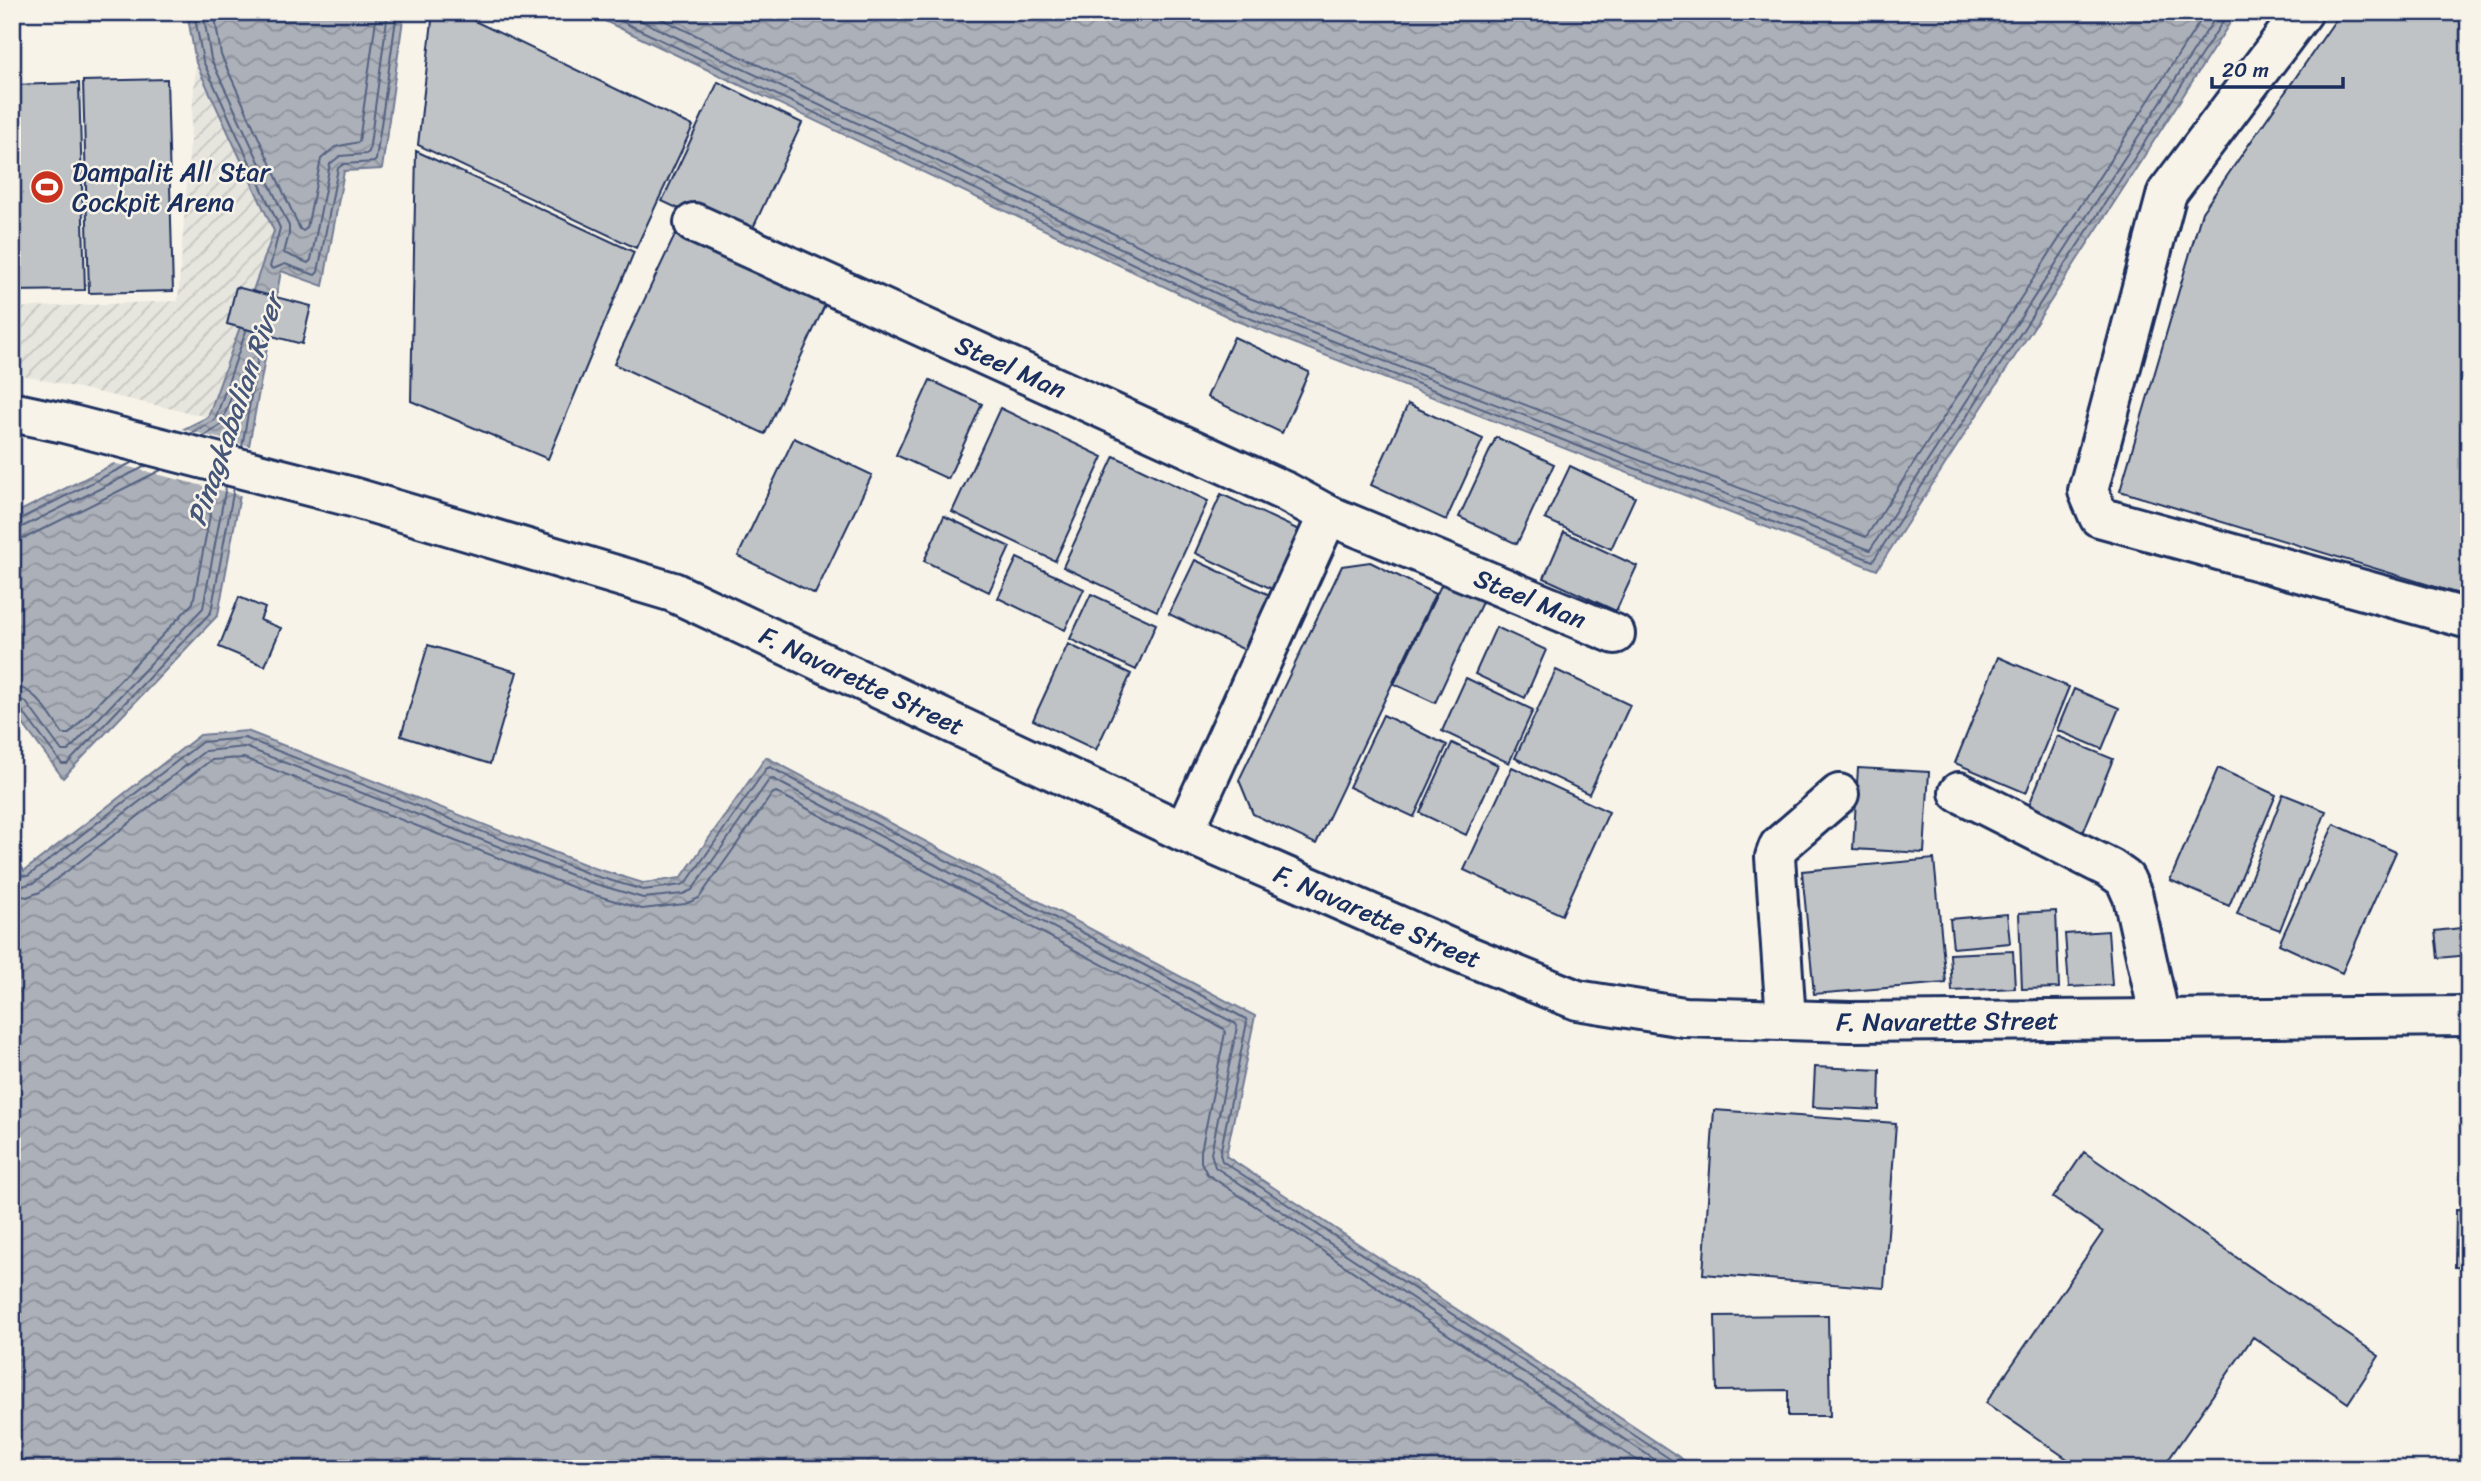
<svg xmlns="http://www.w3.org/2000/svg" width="2481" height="1481" font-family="Sriracha,sans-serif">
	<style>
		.industrial { fill: url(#industrial-furrows) }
		.water { fill: url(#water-waves); stroke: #727c95; stroke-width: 2 }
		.pier { fill: #f7f3e8 }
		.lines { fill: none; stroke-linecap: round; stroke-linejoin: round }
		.shore { stroke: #556382; stroke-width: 2 }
		.building { fill: #c0c3c5; stroke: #1b2f5e; stroke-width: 2 }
		.minor-casing { stroke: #1b2f5e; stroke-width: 44 }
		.major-casing { stroke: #1b2f5e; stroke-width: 44 }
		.minor { stroke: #f7f3e8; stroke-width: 38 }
		.major { stroke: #f7f3e8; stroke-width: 38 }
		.labels { text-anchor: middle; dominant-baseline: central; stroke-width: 5; stroke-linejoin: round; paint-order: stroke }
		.poi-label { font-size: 26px; fill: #1b2f5e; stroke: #f7f3e8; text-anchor: start }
		.street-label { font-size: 26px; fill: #1b2f5e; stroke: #f7f3e8 }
		.water-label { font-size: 28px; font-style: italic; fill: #465679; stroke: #f7f3e8 }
	</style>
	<defs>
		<pattern id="industrial-furrows" width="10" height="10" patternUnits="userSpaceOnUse" patternTransform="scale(1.75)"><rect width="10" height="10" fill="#e6e5de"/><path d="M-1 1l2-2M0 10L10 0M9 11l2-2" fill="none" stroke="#c5c5c1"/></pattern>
		<pattern id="water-waves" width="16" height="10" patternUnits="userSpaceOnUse" patternTransform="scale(1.75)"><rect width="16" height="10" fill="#acb0b9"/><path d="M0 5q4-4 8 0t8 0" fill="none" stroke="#8b909a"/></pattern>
	</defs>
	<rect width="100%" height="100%" fill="#f7f3e8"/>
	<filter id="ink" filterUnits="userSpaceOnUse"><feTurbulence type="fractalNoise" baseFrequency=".0143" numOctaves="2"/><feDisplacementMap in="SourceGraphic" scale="14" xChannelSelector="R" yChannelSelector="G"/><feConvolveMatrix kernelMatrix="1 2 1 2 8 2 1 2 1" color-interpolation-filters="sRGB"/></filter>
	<g filter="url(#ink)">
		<path class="industrial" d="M196,63L274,231L208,417L12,373V308L178,301Z"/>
		<path class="water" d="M187,12H404L382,169L344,171L323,286L281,271L218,615L63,778L12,709V515L208,417L274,231L196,63Z
			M586,12H2237L1877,570L1237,321Z
			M247,731L594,868L643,883L681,878L766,757L1255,1016L1226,1156L1697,1469H12V848L24,871L200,735Z"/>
		<path class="pier" d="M178,428L253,447L243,496L109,462Z"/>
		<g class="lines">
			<path class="shore" d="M194,12L203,61L280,228L270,267L273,269L285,264L315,275L318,272L338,168L344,164L374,162L376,160L397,12
				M203,12L211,59L289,226V234L284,253L308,263L311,260L330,164L340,156L366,154L369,152L388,12
				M214,12L221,55L300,229L303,231L307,228L321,159L335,147L359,142L377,12
				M602,12L1239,314L1873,561L2229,12
				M623,12L1243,306L1870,550L2219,12
				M647,12L1247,297L1866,537L2206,12
				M190,434L215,420L246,331
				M203,437L221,425L238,378L243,377L245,381L233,445
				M242,447L262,335
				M12,520H18L133,462
				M12,529L22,527L146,466
				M12,540L27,537L161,470
				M12,686C37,688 50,716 63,734H69L193,603L216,484
				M12,697L26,702L62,751H68L203,608L226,486
				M12,706L20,708L62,764H67L211,612L234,488
				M12,864L18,875L28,876L202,742L245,738L592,875L643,890L682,885L687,882L766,769L770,767L1246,1019L1247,1022L1220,1154L1222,1161L1685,1469
				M12,882L22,886L34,883L205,751L245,747L589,882L643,898L683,894L692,890L769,780L773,779L1236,1024L1237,1027L1211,1153L1215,1167L1669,1469
				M12,894L27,897L40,892L211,760L244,758L585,892L642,909L685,904L699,898L772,794L776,792L1224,1029L1225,1033L1201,1151V1162L1207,1174L1650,1469"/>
		</g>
		<path class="building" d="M433,12H456L693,126L636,248L418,145Z
			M2341,12H2469V597L2120,491L2202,212Z
			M167,79L173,291L89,293L83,81Z
			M718,82L802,123L747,241L662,201Z
			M79,83L85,290L12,291V85Z
			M416,151L634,252L548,459L411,401Z
			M675,235L825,305L765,434L614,364Z
			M236,287L311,306L302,344L227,324Z
			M1234,337L1309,372L1282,433L1207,397Z
			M930,380L982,404L948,479L896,455Z
			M1408,404L1483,439L1446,520L1371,485Z
			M1000,408L1103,457L1055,561L952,512Z
			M1496,437L1554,464L1517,544L1459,517Z
			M794,438L872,475L815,594L738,556Z
			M1114,456L1208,501L1157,611L1063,567Z
			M1570,466L1635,497L1611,549L1545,519Z
			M1221,494L1299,530L1272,589L1195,553Z
			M944,516L1010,547L989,592L924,561Z
			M1564,532L1637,566L1616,611L1544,578Z
			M1017,558L1084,589L1065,630L998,598Z
			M1195,560L1274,597L1249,652L1169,614Z
			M1370,562L1435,594L1316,844L1253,814L1239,780L1342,566Z
			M1443,581L1483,600L1435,703L1394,684Z
			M1091,594L1156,624L1136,670L1070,639Z
			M239,597L265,608L260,620L281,628L265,666L219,647Z
			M1496,627L1546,650L1525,698L1475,674Z
			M1068,644L1131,674L1096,750L1033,720Z
			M428,645L517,672L490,764L401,736Z
			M1998,657L2069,687L2026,793L1955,763Z
			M1556,670L1630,705L1589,794L1515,758Z
			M1466,678L1533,710L1509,763L1442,731Z
			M2074,689L2119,708L2102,749L2057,730Z
			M1383,715L1447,745L1414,817L1349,787Z
			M2057,736L2113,759L2081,838L2025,815Z
			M1452,743L1498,765L1466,835L1420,813Z
			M1512,767L1609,812L1562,915L1464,870Z
			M1858,768L1929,772L1924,853L1853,849Z
			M2218,768L2276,795L2229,906L2170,880Z
			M2283,794L2326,811L2280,930L2237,914Z
			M2334,824L2396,852L2342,973L2279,944Z
			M1934,859L1946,983L1814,994L1802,871Z
			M2056,911L2059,988L2022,989L2019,913Z
			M2007,914L2010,943L1953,948L1950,919Z
			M2469,927V955L2438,958L2435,931Z
			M2108,931L2112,985L2069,987L2065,934Z
			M2013,951L2015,988L1952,991L1950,954Z
			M1815,1067L1880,1070L1879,1110L1813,1107Z
			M1714,1110L1896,1123L1884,1288L1703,1274Z
			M2084,1152L2379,1356L2348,1403L2253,1337L2162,1469H2082L1986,1403L2103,1232L2053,1198Z
			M2456,1210L2469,1211V1268L2455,1267Z
			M1828,1315L1830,1416H1788V1390L1717,1391L1715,1316Z"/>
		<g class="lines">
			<g class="minor-casing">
				<g id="minor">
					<path d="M2303,12L2167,193L2088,491L2099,517L2469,619"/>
					<path id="s1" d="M694,223L1286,492L1328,515L1615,634"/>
					<path d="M1959,792L2111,869L2125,879L2133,897L2160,1019"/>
					<path d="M1184,832L1328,515"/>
					<path d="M1786,1020L1775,857L1779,846L1839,794"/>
				</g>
			</g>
			<g class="major-casing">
				<g id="major">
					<path id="s2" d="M12,412L64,423L352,497L673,592L1184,832L1456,951L1577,1000L1684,1017L1850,1022L2469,1016"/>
				</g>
			</g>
			<use href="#minor" class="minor"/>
			<use href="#major" class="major"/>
		</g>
	</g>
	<defs>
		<g id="stadium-disc" transform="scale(1.75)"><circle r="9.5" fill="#c8321e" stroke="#f7f3e8"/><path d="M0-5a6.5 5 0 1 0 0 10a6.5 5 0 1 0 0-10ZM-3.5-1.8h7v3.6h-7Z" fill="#fff"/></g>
	</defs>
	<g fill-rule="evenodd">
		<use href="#stadium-disc" x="47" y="187"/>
	</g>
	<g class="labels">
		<g class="poi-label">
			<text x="72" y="172">Dampalit All Star<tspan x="72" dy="30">Cockpit Arena</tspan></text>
		</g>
		<g class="street-label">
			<text stroke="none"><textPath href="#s1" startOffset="348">Steel Man</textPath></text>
			<text stroke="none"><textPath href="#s1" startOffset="917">Steel Man</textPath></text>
			<text stroke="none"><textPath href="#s2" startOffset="894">F. Navarette Street</textPath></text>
			<text stroke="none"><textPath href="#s2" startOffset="1461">F. Navarette Street</textPath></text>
			<text stroke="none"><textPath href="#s2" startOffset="2049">F. Navarette Street</textPath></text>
		</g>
		<g class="water-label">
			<text transform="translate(235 410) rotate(-71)">Pinagkabalian River</text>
		</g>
	</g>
	<rect width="2481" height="1481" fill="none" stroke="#f7f3e8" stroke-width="42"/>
	<rect x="21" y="21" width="2439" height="1439" fill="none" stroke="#1b2f5e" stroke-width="2.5" filter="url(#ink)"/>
	<path d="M2212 77v10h131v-10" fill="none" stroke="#1b2f5e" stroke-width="3.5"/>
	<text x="2222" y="77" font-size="21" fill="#1b2f5e" stroke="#f7f3e8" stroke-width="5" paint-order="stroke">20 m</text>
</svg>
